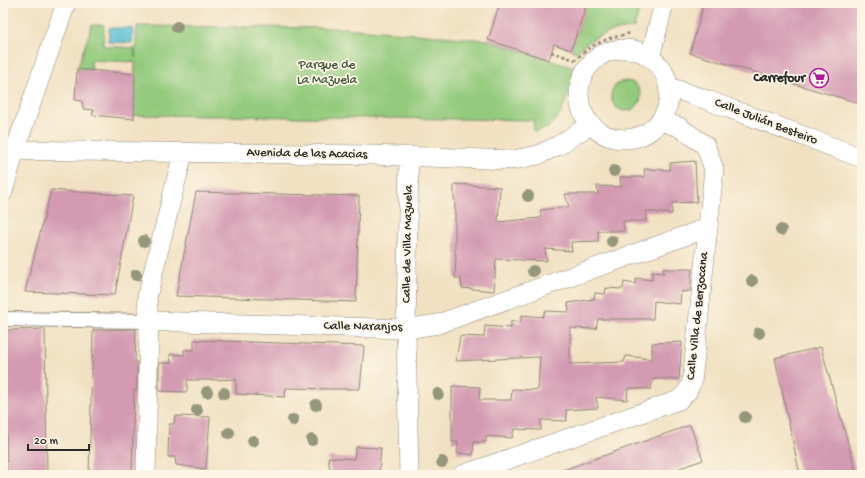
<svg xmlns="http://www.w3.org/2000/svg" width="865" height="478" font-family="'Gochi Hand',sans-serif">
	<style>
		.green { fill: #93ca7d; stroke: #5f7a54 }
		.water { fill: #54bed0; stroke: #40747e }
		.building { fill: #d39ab2 }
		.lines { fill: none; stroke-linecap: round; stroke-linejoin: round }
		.pedestrian-casing { stroke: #8e8676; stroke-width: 16 }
		.minor-casing { stroke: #8e8676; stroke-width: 20 }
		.path { stroke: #8e8676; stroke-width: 2.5; stroke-dasharray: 3 3; stroke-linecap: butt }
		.pedestrian { stroke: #fff; stroke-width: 14 }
		.minor { stroke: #fff; stroke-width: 19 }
		.tree { fill: #95977d }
		.labels { text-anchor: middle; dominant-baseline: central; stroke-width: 3.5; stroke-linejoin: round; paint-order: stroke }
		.park-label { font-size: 13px; fill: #4a5b44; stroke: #fcf5e5 }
		.poi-label { font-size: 13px; font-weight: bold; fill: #2b2b2b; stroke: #fcf5e5; text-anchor: end }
		.street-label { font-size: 13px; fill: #2b2b2b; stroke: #fcf5e5 }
	</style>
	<rect width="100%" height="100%" fill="#fcf5e5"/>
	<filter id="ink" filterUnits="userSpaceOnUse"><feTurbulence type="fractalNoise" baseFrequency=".025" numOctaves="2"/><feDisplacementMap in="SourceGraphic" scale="8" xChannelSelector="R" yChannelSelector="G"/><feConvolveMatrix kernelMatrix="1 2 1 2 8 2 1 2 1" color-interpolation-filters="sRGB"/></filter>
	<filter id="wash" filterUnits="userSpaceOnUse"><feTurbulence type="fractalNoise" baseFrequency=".012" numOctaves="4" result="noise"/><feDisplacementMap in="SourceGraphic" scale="16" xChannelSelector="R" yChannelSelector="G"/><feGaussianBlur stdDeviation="0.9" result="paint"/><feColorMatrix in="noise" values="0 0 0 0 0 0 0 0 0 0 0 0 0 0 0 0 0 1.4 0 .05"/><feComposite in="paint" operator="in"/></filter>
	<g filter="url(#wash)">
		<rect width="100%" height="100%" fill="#f1e1c2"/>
		<path class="green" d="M587,3H641L634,28C616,29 588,37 577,52L571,50Z
			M92,25H104L103,46L134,48L135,58L137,26L344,28L488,40L549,60L577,69L568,96L560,114L548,128L534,132L533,120L133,115L135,62L91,60L92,70L77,69Z
			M611 96a15 15 0 1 1 30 0a15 15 0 1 1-30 0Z"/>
		<path class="water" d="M109,28H133L132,43L108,42Z"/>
		<g id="blocks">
			<path class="building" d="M500,3H587L571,50L554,44L549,60L488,40Z
				M704,3H862V104L690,53Z
				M77,69L135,74L134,119L92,115L94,110L83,109L82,101L75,100Z
				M695,161L697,202L672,203V214L646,211V221H623L624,231H598V241L571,242L572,251L545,249L547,261L496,259L494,291L462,288L461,279L455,278L456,254L455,255V199H454V184L500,187L498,222L541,218L540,210L569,207L565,194H598L597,186L621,187L620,177H645L644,169L670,170V163Z
				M51,190L133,196L115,295L25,292Z
				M196,192L359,196L356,302L176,296Z
				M663,269H692L690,291L681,292L680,304L654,301L653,319H598L596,329L570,328V364L624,362L626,356L652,359V343L682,342L679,379H653L651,389L628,388L627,400L596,397L598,408L566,410L567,421L541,420V430L514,429L512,438L486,436V442H474L473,455L457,453L458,442H452V386L480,387L479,400H511L512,389L538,390L540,357L456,361L460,336L484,337L485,326L511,328V321L520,323L522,315L543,317L545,311L569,312L568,303L594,299L595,293L605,294L606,288L623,289L624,282L635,284L636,278L652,280V272L664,273Z
				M45,329L47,475H7L4,330Z
				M136,329L135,362H137V391L134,390L132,475H89L93,330Z
				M194,340L364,346L360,389H333L286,388L285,397L236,394V379L211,380H187V392L159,391V363H171L170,354L184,355V350H194Z
				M821,347L857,475H800L775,358Z
				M175,416L210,417L206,469L176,465L175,457H168L169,424H174Z
				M690,425L703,460L660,475H555V473Z
				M356,447L381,448L379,475H331L328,457L354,459Z"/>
		</g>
	</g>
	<g filter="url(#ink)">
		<use href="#blocks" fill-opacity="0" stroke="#8e8676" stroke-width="1"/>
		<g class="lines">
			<g class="pedestrian-casing">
				<path id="pedestrian" d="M3,319L149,321"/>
			</g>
			<g class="minor-casing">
				<path id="minor" d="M579 94a45 45 0 1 1 90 0a45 45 0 1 1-90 0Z
					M650,58L664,3
					M669,87L707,100L862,158
					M3,150L371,155L513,160L538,155L559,145L591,124
					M409,156L406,329L409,475
					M3,192L15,150L66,3
					M149,321L406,329L438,324L707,228
					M146,475L149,321L147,297L183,153
					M462,475L679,400L687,392L692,382L714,169L705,145L679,127L661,121"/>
			</g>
			<path class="path" d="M551,52L575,60L590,47L610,38L631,33"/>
			<use href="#pedestrian" class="pedestrian"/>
			<use href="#minor" class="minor"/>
		</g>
		<g class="tree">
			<circle cx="177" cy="27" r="6"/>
			<circle cx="614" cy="171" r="6"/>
			<circle cx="528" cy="196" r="6"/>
			<circle cx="781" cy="230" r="6"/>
			<circle cx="144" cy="241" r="6"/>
			<circle cx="612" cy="241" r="6"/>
			<circle cx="533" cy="271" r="6"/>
			<circle cx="136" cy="275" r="6"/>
			<circle cx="752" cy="281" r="6"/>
			<circle cx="759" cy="333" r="6"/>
			<circle cx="207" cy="392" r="6"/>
			<circle cx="224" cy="393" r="6"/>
			<circle cx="438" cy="394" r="6"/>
			<circle cx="316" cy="405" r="6"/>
			<circle cx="197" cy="410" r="6"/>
			<circle cx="745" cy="417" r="6"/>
			<circle cx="293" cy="420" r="6"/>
			<circle cx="229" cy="433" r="6"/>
			<circle cx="312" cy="440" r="6"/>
			<circle cx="253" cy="441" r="6"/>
			<circle cx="442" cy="462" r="6"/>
		</g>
	</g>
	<defs>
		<g id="supermarket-ring" transform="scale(1)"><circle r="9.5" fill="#fcf5e5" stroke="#b5179e" stroke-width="1.5"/><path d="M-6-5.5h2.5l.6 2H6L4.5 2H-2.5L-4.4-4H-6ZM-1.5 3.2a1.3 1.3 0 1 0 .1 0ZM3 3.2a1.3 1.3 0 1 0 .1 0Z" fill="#b5179e"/></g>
	</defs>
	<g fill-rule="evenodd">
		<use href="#supermarket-ring" x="819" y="78"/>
	</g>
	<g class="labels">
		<g class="park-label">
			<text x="327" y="65">Parque de<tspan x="327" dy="15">La Mazuela</tspan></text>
		</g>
		<g class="poi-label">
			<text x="805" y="78">Carrefour</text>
		</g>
		<g class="street-label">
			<text transform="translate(766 122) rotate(21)">Calle Julián Besteiro</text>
			<text transform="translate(307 154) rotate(1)">Avenida de las Acacias</text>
			<text transform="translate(408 244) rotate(-89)">Calle de Villa Mazuela</text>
			<text transform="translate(698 316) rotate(-84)">Calle Villa de Berzocana</text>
			<text transform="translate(363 327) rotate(1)">Calle Naranjos</text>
		</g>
	</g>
	<rect width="865" height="478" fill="none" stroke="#fcf5e5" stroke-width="16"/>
	<path d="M28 444v6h61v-6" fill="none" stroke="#2b2b2b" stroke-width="2"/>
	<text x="34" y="444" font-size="12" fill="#2b2b2b" stroke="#fcf5e5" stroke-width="3" paint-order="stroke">20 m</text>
</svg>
